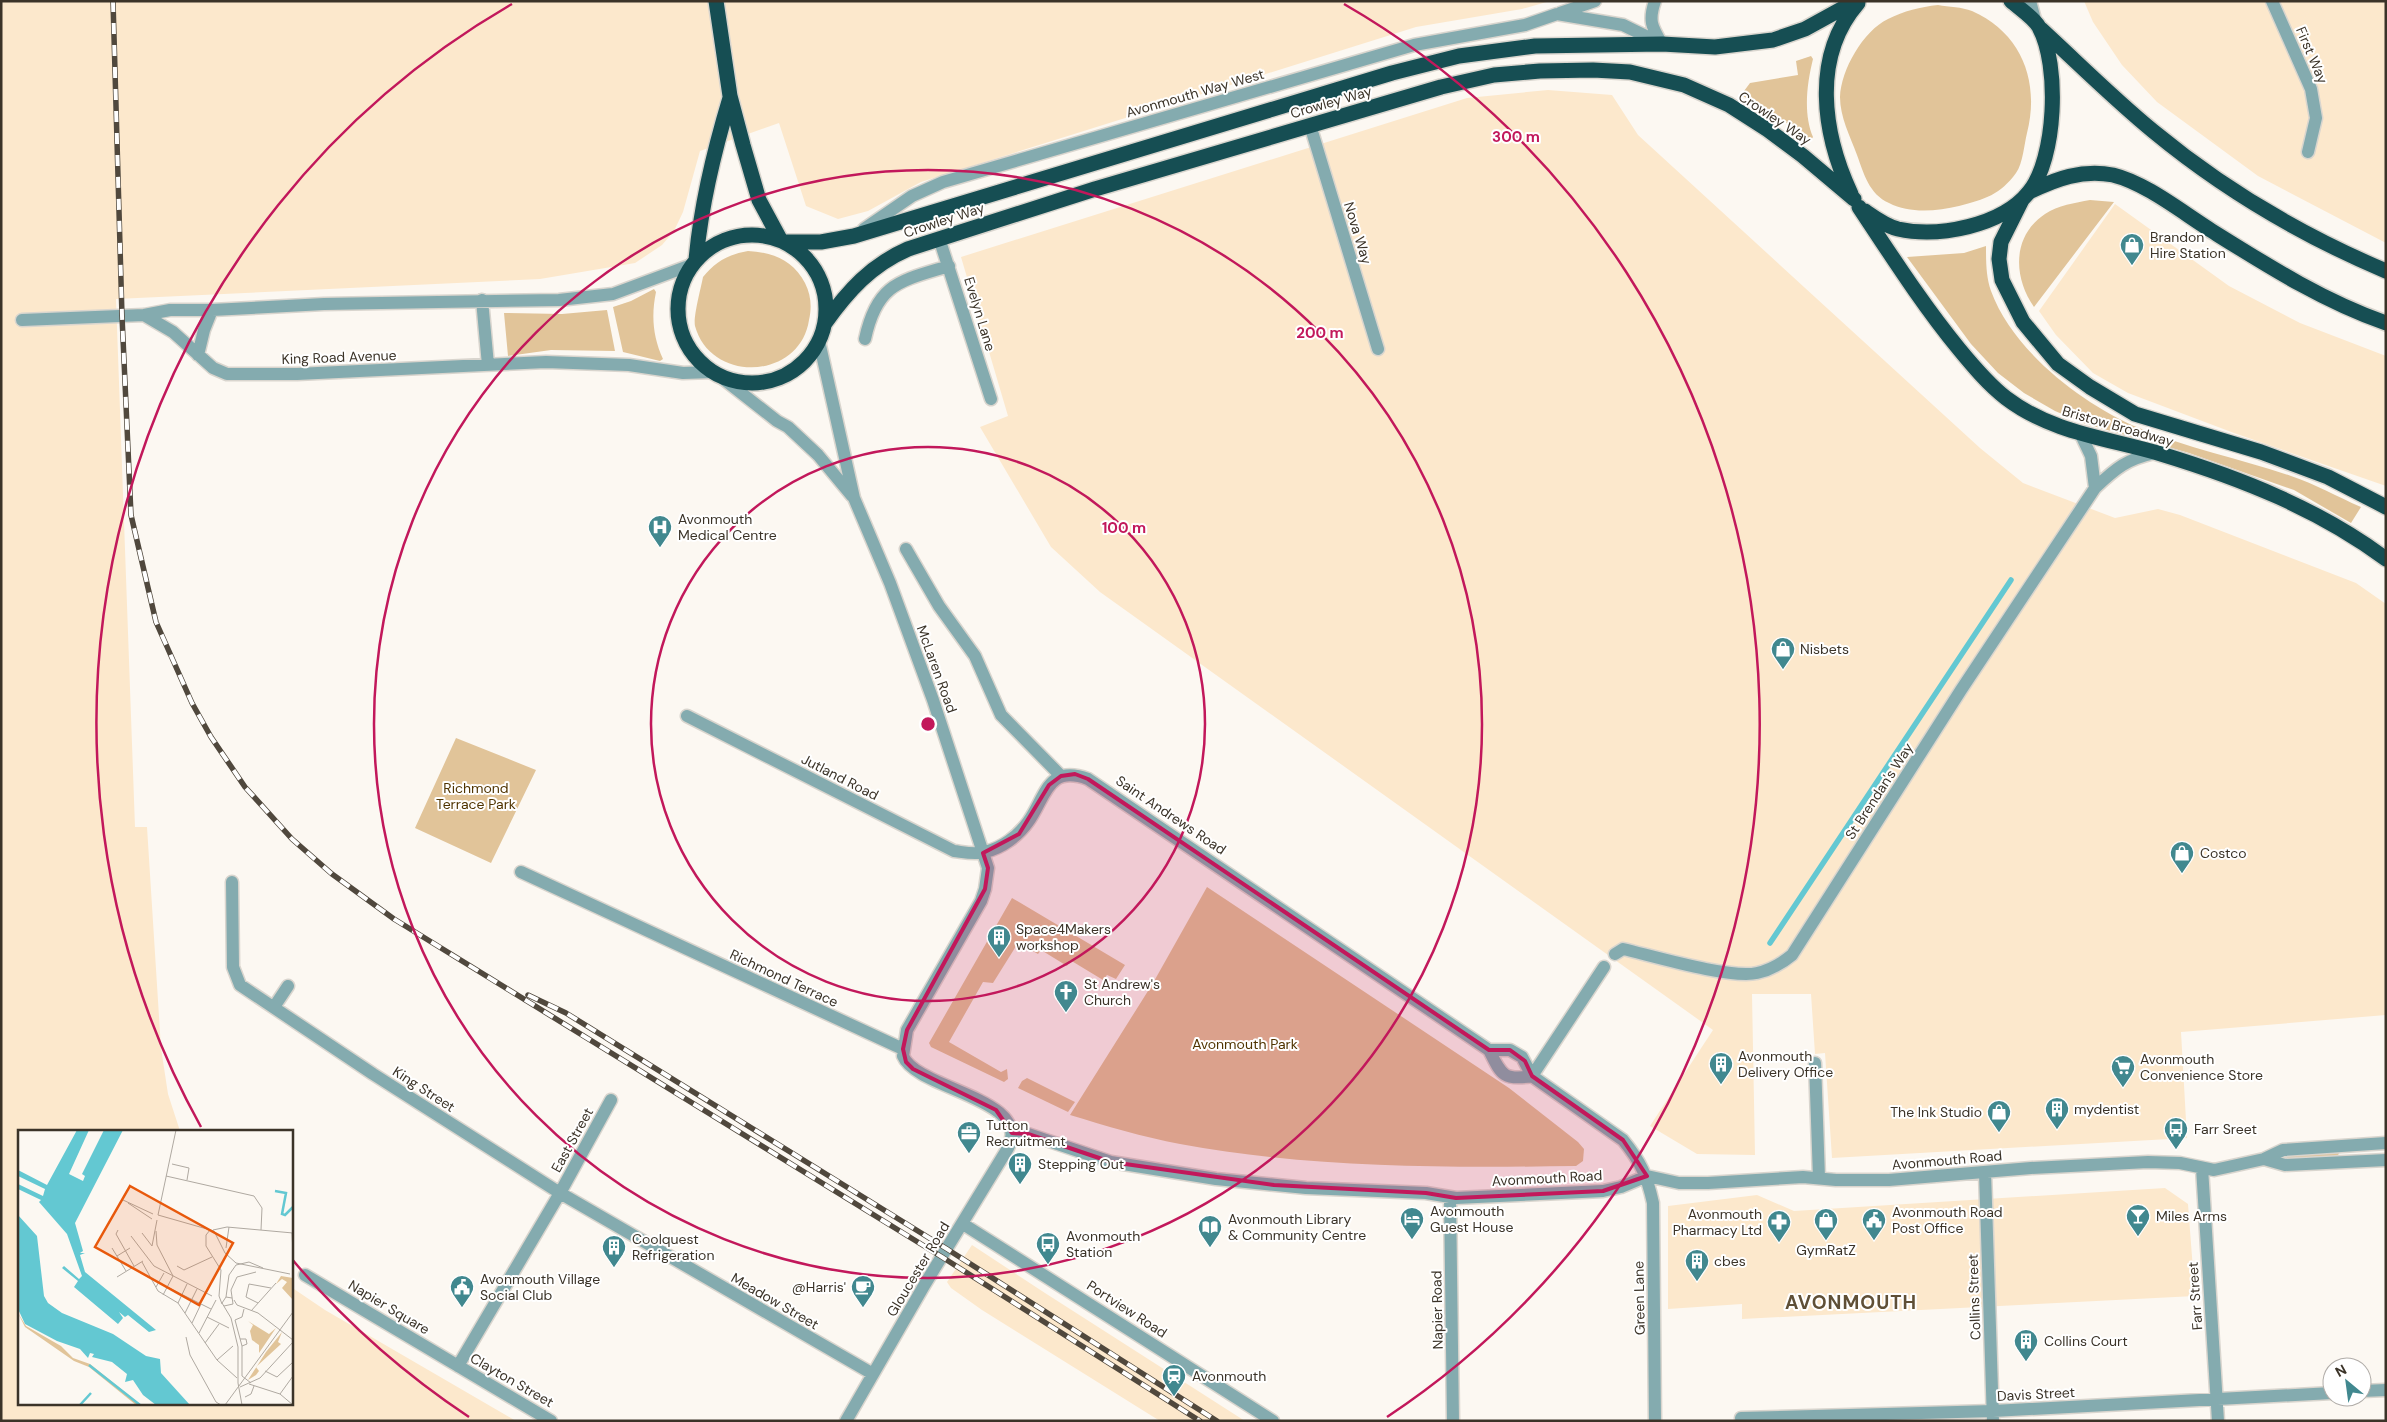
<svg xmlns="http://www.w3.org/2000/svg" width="2387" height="1422" font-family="'DM Sans',sans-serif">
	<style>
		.built { fill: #fce8cc }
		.green { fill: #e1c499 }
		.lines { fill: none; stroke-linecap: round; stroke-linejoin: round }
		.stream { stroke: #63c8d2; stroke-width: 5.5 }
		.street-casing { stroke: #d9d5ce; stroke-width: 15 }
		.highway-casing { stroke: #d9d5ce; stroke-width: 18 }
		.street { stroke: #84abaf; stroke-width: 12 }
		.highway { stroke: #164e53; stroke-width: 15 }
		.rail-casing { stroke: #50483d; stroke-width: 5.5 }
		.rail { stroke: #fff; stroke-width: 4; stroke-dasharray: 11; stroke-linecap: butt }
		.marked { fill: #c2185b; fill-opacity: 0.2; stroke: #c2185b; stroke-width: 4; stroke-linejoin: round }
		.ring { fill: none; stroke: #c2185b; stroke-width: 2.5 }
		.labels { text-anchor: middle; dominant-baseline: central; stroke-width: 4; stroke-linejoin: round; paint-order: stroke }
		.street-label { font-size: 14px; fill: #3b3328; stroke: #fff }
		.poi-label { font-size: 14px; fill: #3b3328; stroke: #fff; text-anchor: start }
		.park-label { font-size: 14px; fill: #503400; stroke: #fff }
		.district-label { font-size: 19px; font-weight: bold; letter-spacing: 1px; fill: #5f4f36; stroke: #fff }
		.inset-river { fill: none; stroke: #63c8d2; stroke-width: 2.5 }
		.inset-road { fill: none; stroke: #afa9a1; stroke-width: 1 }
		.view { fill: #e8590c; fill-opacity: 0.15; stroke: #e8590c; stroke-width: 2.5 }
		.inset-edge { fill: none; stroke: #3b3328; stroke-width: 2.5 }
		.centre { fill: #c2185b; stroke: #fff; stroke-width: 2.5 }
		.ring-label { font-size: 15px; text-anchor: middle; font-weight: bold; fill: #c2185b; stroke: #fff; stroke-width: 4; stroke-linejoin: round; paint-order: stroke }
	</style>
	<rect width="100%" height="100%" fill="#fcf8f2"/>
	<path class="built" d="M1,1H1550L1522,9L1416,27L921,182L868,211L838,219L806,206L779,123L700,151L683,212L674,231L662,245L635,263L540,279L116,299L135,827H147L161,1048L168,1094L180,1131H19V1403H291V1287L325,1310L516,1421H1Z
		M2084,1H2386V243L2258,176L2157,102L2122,65L2093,22Z
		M1548,90L1612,95L1638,135L1980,448L2023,483L2115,518L2158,509L2180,515L2356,583L2386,604V1015L2181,1032L2187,1138L1832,1158L1825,1053L1815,1054L1811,994H1752L1755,1155L1697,1154L1650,1126L1713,1030L1100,592L1051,547L980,427L1008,416L961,257L1467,98Z
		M2115,204L2229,286L2300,323L2386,356V486L2234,433L2128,393L2093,373L2056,335L2039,311Z
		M2165,1188L2188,1204L2195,1296L1742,1319V1304L1668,1309V1206L1757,1195L1794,1211Z
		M972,1245L1045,1293L1245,1421H1160L982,1310L951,1288L947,1282Z"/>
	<path class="green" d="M1938,5C1949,7 1962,7 1972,11C2022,33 2040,82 2027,133C2024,145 2023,163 2016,173C2000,195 1985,199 1959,206C1937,211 1910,214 1889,203C1869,194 1864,174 1857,155C1850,136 1840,117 1840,97C1841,70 1863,31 1888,19C1904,11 1920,7 1938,5Z
		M1811,56L1813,59C1807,83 1803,114 1813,137L1811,140L1768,110L1741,95L1750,83L1798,75L1796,61Z
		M2090,200L2114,202L2034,307C2013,277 2012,236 2045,214C2058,205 2075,203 2090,200Z
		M1986,246C1986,261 1986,277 1991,291C2013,351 2082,404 2139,428C2187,448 2241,459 2291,476C2315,484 2338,497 2361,507L2351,523L2294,490L2189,453L2086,424L2055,411L2024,393L1998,373L1971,344L1907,257L1964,253Z
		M748,251C772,252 793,260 805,283C811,295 812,307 809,320C800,380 711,384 695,326C693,317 701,288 703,277C715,262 729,254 748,251Z
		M654,289L656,292C651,316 653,337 663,359L660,361L623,352L613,307L631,301Z
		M607,310L615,351L551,350L508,356L504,313L562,314Z
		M456,738L536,770L491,863L415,828Z
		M1207,887L1509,1088L1578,1142L1584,1149L1583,1161L1576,1166C1444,1168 1310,1168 1180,1144C1143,1137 1106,1126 1070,1115L1153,983Z
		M1012,898L1125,965L1116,979L1107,975L1103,980L1070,960L1067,966L1041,950L1038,954L1018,943L993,983L983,982L949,1042L1001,1072L1007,1069L1008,1079L1004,1082L931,1047L929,1043Z
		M1027,1078L1075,1102L1068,1112L1018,1088L1022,1081Z
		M2336,1149L2339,1153L2337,1158L2286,1161L2282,1157L2286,1154Z"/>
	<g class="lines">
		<path class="stream" d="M1770,943L2011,580"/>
		<g class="street-casing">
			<path id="street" d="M1655,1C1648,21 1652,27 1662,44
				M2030,1L2036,23
				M2272,1L2311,89L2316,118L2308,152
				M1560,13L1595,1
				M1310,125L1378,349
				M864,229L912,196L943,182L1414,45L1525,25L1557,14L1623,25L1662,44
				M939,238L991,399
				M482,300L488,365
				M144,315L173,332L213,368L227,374H297L546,362L629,365L683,373L713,372
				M22,320L144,315L170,310H212L324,304L559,300L613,294L691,265
				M865,339C877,283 900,281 949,266
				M819,341L854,498L890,583L933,700L988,868L985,889L981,901L907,1030L903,1056C917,1090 1033,1098 1008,1148L925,1284L846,1421
				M198,355L204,330L212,310
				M721,377L777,421L788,427L818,455L852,496
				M2081,435L2091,456L2095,488
				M906,549L939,606L975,656L1001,715L1061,776
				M687,716L954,851C963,852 975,855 985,852C1002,848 1018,836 1028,822C1046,797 1047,764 1088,779L1489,1050C1501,1074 1503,1081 1532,1076
				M521,872L903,1049
				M232,882L233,967L240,985L373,1074L560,1193L873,1374
				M1615,954L1623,949C1653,956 1730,979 1757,973C1771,970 1781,964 1792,955L1961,690L2095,488C2116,468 2127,459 2155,453
				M274,1007L288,986
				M1489,1050H1510L1522,1057L1532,1076L1623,1140C1641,1162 1647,1176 1653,1203L1655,1421
				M1815,1063L1819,1178
				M1532,1076L1604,967
				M1012,1133L1028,1134L1111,1162L1216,1179L1306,1188L1426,1193L1456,1198L1603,1191L1621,1187L1647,1176L1679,1183H1708L1803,1177L1836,1180H1889L2031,1168L2148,1162L2180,1163L2214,1170L2264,1159L2283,1150L2386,1143
				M2264,1159L2285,1165L2386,1160
				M2202,1168L2218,1421
				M1985,1172L1993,1421
				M1450,1198L1453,1421
				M963,1224L1273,1421
				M305,1275L551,1421
				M458,1366L560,1193L611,1100
				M2362,1391L2386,1390
				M1741,1418L1993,1411L2332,1393"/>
		</g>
		<g class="highway-casing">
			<path id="highway" d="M716,1L730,96L743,145L759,200L780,239
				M2041,29C2078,63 2114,99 2153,131C2222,188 2303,236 2386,271
				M2029,192C2056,179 2082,169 2113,175C2146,183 2183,213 2212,231C2268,266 2323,301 2386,323
				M1851,194C1823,134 1811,57 1858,3
				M2022,200L2001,242L1999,259L2002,280L2023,322L2058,364L2090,387L2135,414L2261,452L2328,477L2386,507
				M1859,207C1891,255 1922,304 1959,349C1973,366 1988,384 2006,398C2052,433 2107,438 2161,454C2240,478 2319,509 2386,559
				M1865,211C1875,218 1886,226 1898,229C1938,238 2002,226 2029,192C2056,159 2060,65 2039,27C2033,17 2020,9 2011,1
				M678 309a74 74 0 1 1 148 0a74 74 0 1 1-148 0Z
				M785,242H821L854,236L1392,73L1459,56L1535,46L1662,44L1715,47L1773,40L1805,29L1856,1
				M696,260C701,204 714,151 730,98
				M825,323C848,291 871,265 908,249L1095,189L1441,87L1494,75L1540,71L1593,70L1630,72L1684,85L1729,105L1768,130L1803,156L1854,199"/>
		</g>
		<use href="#street" class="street"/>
		<use href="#highway" class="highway"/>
		<g class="rail-casing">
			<path id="rail" d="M113,1L122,316L131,515L156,622L192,703L211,737L245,787L292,839L332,874L394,919L942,1257L1200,1421
				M528,995L566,1013L947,1249L1217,1421"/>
		</g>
		<use href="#rail" class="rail"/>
	</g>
	<path class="marked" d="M1075,774L1088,779L1489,1050H1510L1525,1061L1532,1076L1623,1140L1647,1176L1603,1191L1456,1198L1426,1193L1274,1185L1111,1162L1028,1134L1012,1133L996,1110L913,1069L906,1062L903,1049L907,1030L985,889L988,868L983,853L1019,834L1049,785L1061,776Z"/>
	<g class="ring">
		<circle cx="928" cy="724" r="277"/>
		<circle cx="928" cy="724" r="554"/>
		<path d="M469 1417A831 831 0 0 1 291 1258M201 1127A831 831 0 0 1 512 4M1344 4A831 831 0 0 1 1387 1417"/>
	</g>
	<defs>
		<g id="shop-pin" transform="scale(1.25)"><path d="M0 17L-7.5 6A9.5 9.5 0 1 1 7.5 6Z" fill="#41888f" stroke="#fff"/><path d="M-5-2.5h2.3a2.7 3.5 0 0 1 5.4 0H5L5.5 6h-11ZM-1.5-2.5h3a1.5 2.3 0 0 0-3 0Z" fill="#fff"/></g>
		<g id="hospital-pin" transform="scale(1.25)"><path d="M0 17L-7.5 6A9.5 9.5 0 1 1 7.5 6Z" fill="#41888f" stroke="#fff"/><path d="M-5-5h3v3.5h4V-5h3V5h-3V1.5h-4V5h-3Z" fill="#fff"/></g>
		<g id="building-pin" transform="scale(1.25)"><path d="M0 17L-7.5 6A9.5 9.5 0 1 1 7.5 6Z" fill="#41888f" stroke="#fff"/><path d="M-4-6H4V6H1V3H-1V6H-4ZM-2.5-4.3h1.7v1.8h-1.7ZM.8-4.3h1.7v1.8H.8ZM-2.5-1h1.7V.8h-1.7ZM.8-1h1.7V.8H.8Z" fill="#fff"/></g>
		<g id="church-pin" transform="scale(1.25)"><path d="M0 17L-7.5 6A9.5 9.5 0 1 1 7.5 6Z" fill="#41888f" stroke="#fff"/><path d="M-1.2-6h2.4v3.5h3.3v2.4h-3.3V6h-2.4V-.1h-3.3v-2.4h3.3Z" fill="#fff"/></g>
		<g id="supermarket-pin" transform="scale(1.25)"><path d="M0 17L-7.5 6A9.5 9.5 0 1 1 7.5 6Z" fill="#41888f" stroke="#fff"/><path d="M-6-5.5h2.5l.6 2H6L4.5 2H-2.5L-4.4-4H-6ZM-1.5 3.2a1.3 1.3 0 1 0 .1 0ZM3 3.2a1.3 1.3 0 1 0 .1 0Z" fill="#fff"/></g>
		<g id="bus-pin" transform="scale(1.25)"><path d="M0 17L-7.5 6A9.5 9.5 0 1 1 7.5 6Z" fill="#41888f" stroke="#fff"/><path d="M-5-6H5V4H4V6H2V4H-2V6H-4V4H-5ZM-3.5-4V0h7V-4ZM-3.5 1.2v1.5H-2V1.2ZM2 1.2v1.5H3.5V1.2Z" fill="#fff"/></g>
		<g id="office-pin" transform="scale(1.25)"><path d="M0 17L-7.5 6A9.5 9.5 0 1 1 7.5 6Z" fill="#41888f" stroke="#fff"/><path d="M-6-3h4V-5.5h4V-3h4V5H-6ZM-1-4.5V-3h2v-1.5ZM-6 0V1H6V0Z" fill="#fff"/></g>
		<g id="bar-pin" transform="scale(1.25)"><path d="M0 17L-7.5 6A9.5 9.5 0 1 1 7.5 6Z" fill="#41888f" stroke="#fff"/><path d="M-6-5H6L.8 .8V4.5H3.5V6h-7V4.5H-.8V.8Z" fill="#fff"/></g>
		<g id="hotel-pin" transform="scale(1.25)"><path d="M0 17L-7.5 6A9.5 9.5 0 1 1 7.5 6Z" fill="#41888f" stroke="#fff"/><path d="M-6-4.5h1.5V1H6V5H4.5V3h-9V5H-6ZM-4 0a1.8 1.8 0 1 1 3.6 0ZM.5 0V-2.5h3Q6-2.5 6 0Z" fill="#fff"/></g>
		<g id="civic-pin" transform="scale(1.25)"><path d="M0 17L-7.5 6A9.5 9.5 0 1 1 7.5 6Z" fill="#41888f" stroke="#fff"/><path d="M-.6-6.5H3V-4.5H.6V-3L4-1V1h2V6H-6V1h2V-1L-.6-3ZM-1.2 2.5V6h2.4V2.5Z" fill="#fff"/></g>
		<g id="pharmacy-pin" transform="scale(1.25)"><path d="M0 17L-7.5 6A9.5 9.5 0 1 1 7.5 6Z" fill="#41888f" stroke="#fff"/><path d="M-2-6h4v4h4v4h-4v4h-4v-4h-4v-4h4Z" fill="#fff"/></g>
		<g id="library-pin" transform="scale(1.25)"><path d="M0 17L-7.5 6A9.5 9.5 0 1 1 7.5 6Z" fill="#41888f" stroke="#fff"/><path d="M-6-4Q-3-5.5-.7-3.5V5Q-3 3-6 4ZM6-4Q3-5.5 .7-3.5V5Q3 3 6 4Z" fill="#fff"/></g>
		<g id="cafe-pin" transform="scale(1.25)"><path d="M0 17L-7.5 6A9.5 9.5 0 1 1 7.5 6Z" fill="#41888f" stroke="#fff"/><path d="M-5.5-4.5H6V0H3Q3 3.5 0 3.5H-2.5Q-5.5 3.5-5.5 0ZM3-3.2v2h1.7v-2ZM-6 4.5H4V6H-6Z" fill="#fff"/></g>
		<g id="station-pin" transform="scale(1.25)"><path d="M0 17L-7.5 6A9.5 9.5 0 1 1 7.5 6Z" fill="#41888f" stroke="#fff"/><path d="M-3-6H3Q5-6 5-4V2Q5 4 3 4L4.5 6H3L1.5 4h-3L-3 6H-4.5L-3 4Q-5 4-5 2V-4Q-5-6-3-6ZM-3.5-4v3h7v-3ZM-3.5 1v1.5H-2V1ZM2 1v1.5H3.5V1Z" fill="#fff"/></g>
	</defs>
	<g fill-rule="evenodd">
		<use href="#shop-pin" x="2132" y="245"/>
		<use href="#hospital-pin" x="660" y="527"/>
		<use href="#shop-pin" x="1783" y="649"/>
		<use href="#shop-pin" x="2182" y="853"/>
		<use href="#building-pin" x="999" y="937"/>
		<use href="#church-pin" x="1066" y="992"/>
		<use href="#building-pin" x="1721" y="1064"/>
		<use href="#supermarket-pin" x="2123" y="1067"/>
		<use href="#building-pin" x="2057" y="1109"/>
		<use href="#shop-pin" x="1999" y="1112"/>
		<use href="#bus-pin" x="2176" y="1129"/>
		<use href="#office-pin" x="969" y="1133"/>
		<use href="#building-pin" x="1020" y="1164"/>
		<use href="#bar-pin" x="2138" y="1216"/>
		<use href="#hotel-pin" x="1412" y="1219"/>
		<use href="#shop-pin" x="1826" y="1220"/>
		<use href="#civic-pin" x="1874" y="1220"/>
		<use href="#pharmacy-pin" x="1779" y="1222"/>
		<use href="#library-pin" x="1210" y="1227"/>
		<use href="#bus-pin" x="1048" y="1244"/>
		<use href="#building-pin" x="614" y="1247"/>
		<use href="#building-pin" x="1697" y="1261"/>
		<use href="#civic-pin" x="462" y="1287"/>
		<use href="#cafe-pin" x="863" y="1287"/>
		<use href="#building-pin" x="2026" y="1341"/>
		<use href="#station-pin" x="1174" y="1376"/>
	</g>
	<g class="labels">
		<g class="street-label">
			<text transform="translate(2312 55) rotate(67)">First Way</text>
			<text transform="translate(1195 93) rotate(-16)">Avonmouth Way West</text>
			<text transform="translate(1331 102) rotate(-16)">Crowley Way</text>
			<text transform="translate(1775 118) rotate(34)">Crowley Way</text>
			<text transform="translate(944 220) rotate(-18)">Crowley Way</text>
			<text transform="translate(1358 233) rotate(73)">Nova Way</text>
			<text transform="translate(980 314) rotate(73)">Evelyn Lane</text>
			<text transform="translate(339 357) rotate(-2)">King Road Avenue</text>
			<text transform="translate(2118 426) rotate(16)">Bristow Broadway</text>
			<text transform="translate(937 669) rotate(70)">McLaren Road</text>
			<text transform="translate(840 777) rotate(27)">Jutland Road</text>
			<text transform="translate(1879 791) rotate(-57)">St Brendan's Way</text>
			<text transform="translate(1171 815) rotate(34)">Saint Andrews Road</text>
			<text transform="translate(784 978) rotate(25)">Richmond Terrace</text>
			<text transform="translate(424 1089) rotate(33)">King Street</text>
			<text transform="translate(572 1140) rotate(-61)">East Street</text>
			<text transform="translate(1947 1160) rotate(-5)">Avonmouth Road</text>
			<text transform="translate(1547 1178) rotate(-3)">Avonmouth Road</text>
			<text transform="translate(918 1269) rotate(-59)">Gloucester Road</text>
			<text transform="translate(2195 1296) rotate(-94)">Farr Street</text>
			<text transform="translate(1974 1297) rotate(-92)">Collins Street</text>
			<text transform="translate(1639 1298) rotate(-91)">Green Lane</text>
			<text transform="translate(775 1301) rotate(30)">Meadow Street</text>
			<text transform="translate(389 1307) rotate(31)">Napier Square</text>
			<text transform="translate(1127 1309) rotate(33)">Portview Road</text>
			<text transform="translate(1437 1310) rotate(-91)">Napier Road</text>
			<text transform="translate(512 1380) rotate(30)">Clayton Street</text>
			<text transform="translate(2036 1394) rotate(-3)">Davis Street</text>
		</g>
		<g class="poi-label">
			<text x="2150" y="237">Brandon<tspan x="2150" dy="16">Hire Station</tspan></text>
			<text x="678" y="519">Avonmouth<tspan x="678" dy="16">Medical Centre</tspan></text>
			<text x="1800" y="649">Nisbets</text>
			<text x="2200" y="853">Costco</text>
			<text x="1016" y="929">Space4Makers<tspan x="1016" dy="16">workshop</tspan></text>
			<text x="1084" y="984">St Andrew's<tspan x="1084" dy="16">Church</tspan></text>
			<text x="1738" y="1056">Avonmouth<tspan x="1738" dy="16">Delivery Office</tspan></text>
			<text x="2140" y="1059">Avonmouth<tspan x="2140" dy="16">Convenience Store</tspan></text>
			<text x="2074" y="1109">mydentist</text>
			<text x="1982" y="1112" text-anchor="end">The Ink Studio</text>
			<text x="986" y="1125">Tutton<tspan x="986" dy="16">Recruitment</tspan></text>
			<text x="2194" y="1129">Farr Sreet</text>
			<text x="1038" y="1164">Stepping Out</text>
			<text x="1430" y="1211">Avonmouth<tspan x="1430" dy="16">Guest House</tspan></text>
			<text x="1892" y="1212">Avonmouth Road<tspan x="1892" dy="16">Post Office</tspan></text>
			<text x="1762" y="1214" text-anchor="end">Avonmouth<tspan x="1762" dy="16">Pharmacy Ltd</tspan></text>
			<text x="2156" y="1216">Miles Arms</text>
			<text x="1228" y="1219">Avonmouth Library<tspan x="1228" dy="16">&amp; Community Centre</tspan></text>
			<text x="1066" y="1236">Avonmouth<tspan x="1066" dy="16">Station</tspan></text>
			<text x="632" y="1239">Coolquest<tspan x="632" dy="16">Refrigeration</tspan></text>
			<text x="1826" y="1250" text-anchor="middle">GymRatZ</text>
			<text x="1714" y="1261">cbes</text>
			<text x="480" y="1279">Avonmouth Village<tspan x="480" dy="16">Social Club</tspan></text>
			<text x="846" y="1287" text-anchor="end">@Harris'</text>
			<text x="2044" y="1341">Collins Court</text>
			<text x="1192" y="1376">Avonmouth</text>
		</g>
		<g class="park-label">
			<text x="476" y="788">Richmond<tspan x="476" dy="16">Terrace Park</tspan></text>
			<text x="1245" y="1044">Avonmouth Park</text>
		</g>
		<g class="district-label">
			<text x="1851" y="1302">AVONMOUTH</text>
		</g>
	</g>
	<g transform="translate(18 1130)">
		<rect width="275" height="275" fill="#fcf8f2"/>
		<path d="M263,146L275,148V170L264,158L269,152L264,149L258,154ZM0,183L8,196L43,216L55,228L72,234L123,275H118L71,237L56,231L7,197ZM230,191L251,204L258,198L241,223V215L234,210L232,201L235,195ZM264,202L260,212L263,214L238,237L241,241L238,245L230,250L248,222Z" fill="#e1c499"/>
		<path d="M59,0H71L51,44L65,51L67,46L64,44L86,0H105L57,93L65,121L62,123H67L62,125L67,142L138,200L131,202L110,185L107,187L101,182L105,188L100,194L56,157L60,151L44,138L46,136L61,149L64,146L49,104L21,72L23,70L0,59V54L25,66L27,59L0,46V40L29,55ZM0,85L19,106L26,166L30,173L44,183L95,204L128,226L142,229L143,243L172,275H138L125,265L115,250L107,252L109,244L94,232L74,227L76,224L72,223L70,228L62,219L39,211L7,194L0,179Z" fill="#63c8d2"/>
		<path class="inset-river" d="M257,61L268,63L264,84L267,85L275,77M71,235L122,275M62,275L73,263"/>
		<path class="inset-road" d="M154,34L171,38L169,50M148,46L236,66L244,78L243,100M105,70L135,84M110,73L134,89M140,85L196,101L207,123L218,133L272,144M140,85L158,0M100,100L98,104L116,136M192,100L188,105V116L203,140L201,166L204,174M195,100L209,97L275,103M138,101L139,115L155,146M124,103L134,116M274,103L275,123M113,106L136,136L194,166M134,116L139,90M94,118L108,141M208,118L211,97M99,126L112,118M124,132L140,161L160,173L199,230L219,248M159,136L166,140L194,127M99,147L125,131M138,157L146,143M153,159L193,179M145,165L155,146M208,167L211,145L218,135L231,132L245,138M214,168L208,167L204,173L213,188L220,217V253L224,275M216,170L219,175L240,183L275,210M160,173L169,154M240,173L228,167L231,154L253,158M206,176L215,174L213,160L219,147L238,142M226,179L224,187L217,190L224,216V246L233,253M233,181L258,153M167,183L179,159M189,187L211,198M174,193L183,174M181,203L198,170M168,207L172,225L198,272L203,275M222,209H228L229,214L224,216M187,213L201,194M199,230L215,216M247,241L259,247L275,232M231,254L262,264L275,275M222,257L242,248L275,212M262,264L275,246M227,267L233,264L236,256M207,275L275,182"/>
		<path class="view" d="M112,56L215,113L181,175L77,117Z"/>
		<rect width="275" height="275" class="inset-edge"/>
	</g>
	<circle cx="928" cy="724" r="8" class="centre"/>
	<g class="ring-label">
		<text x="1516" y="142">300 m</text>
		<text x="1320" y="338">200 m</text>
		<text x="1124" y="533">100 m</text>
	</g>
	<rect width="2387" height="1422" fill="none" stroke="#3b3328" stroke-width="5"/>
	<g transform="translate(2347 1382) rotate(331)"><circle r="24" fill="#ffffff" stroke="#b1ada9"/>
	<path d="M0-4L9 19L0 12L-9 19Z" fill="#41888f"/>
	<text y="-8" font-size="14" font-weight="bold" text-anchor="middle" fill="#3b3328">N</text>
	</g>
</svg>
